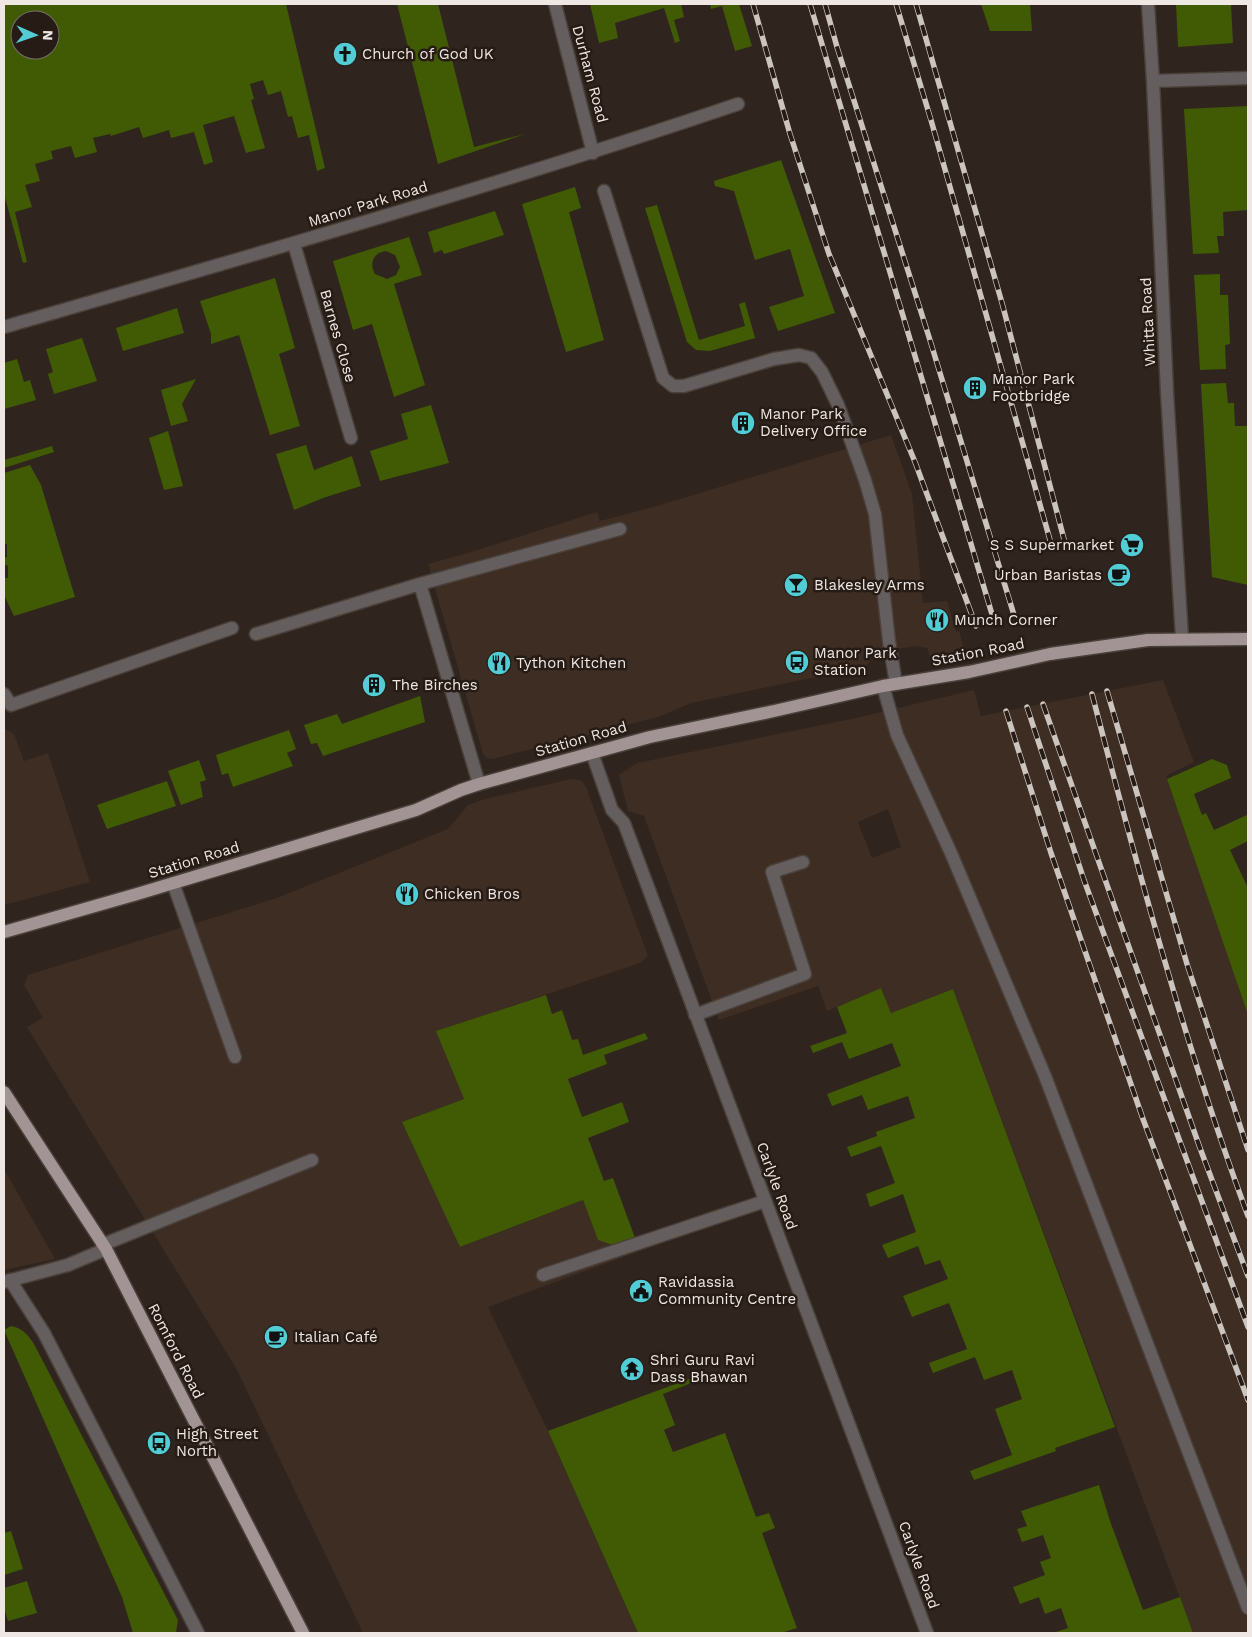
<svg xmlns="http://www.w3.org/2000/svg" width="1252" height="1637" font-family="'Work Sans',sans-serif">
	<style>
		.built { fill: #3e2d23; fill-rule: evenodd }
		.green { fill: #415a04; fill-rule: evenodd }
		.lines { fill: none; stroke-linecap: round; stroke-linejoin: round }
		.service-casing { stroke: #4a403a; stroke-width: 15 }
		.minor-casing { stroke: #4a403a; stroke-width: 15 }
		.primary-casing { stroke: #4a403a; stroke-width: 15 }
		.service { stroke: #655e5e; stroke-width: 12 }
		.minor { stroke: #655e5e; stroke-width: 12 }
		.primary { stroke: #a29495; stroke-width: 12 }
		.rail-casing { stroke: #cbc4bf; stroke-width: 5.5 }
		.rail { stroke: #261b15; stroke-width: 4; stroke-dasharray: 11; stroke-linecap: butt }
		.primary-bridge-casing { stroke: #4a403a; stroke-width: 15; stroke-linecap: butt }
		.primary-bridge { stroke: #a29495; stroke-width: 12 }
		.labels { text-anchor: middle; dominant-baseline: central; stroke-width: 5; stroke-linejoin: round; paint-order: stroke }
		.poi-label { font-size: 15px; fill: #eee7e3; stroke: #261b15; text-anchor: start }
		.street-label { font-size: 15px; fill: #eee7e3; stroke: #261b15 }
	</style>
	<rect width="100%" height="100%" fill="#2f251e"/>
	<path class="built" d="M891,435L912,494L923,603L947,601L956,632L959,631L965,652L931,659L927,648L916,646L871,653L869,663L864,667L691,703L658,717L492,759L486,758L483,754L428,564L468,553L597,512L600,521L657,506Z
		M1163,680L1194,762L1166,776L1248,1015V1633H1193L953,989L891,1013L881,988L827,1011L818,986L719,1020L644,816L628,811L619,775L637,763L856,718L974,690L981,716ZM888,809L901,847L872,858L858,822Z
		M4,728L14,734L24,761L48,753L90,882L4,905Z
		M571,779L582,781L586,787L648,956L640,963L437,1031L464,1099L402,1122L461,1247L583,1200L598,1240L635,1238L730,1204L734,1216L488,1307L548,1431L638,1633H363L236,1368L27,1027L43,1018L24,985L28,975L277,898L448,829L468,805L485,799Z
		M4,1169L55,1259L4,1270Z"/>
	<path class="green" d="M4,4H286L325,168L317,171L309,135L298,138L292,116L288,117L281,91L268,95L263,80L250,84L254,99L251,100L265,148L246,153L234,116L203,125L213,162L204,165L194,132L171,138L169,130L143,138L139,127L111,136L110,134L93,138L97,152L75,158L71,146L51,151L53,159L35,164L40,181L25,185L32,207L15,212L27,262L23,263L4,194ZM20,20H50V50H20Z
		M397,4H438L474,147L525,134L438,164Z
		M590,4H681L684,17L674,20L680,41L675,43L664,8L615,23L618,38L599,43Z
		M710,4H739L752,46L735,51L722,6L711,9Z
		M981,4H1030L1032,31H990Z
		M1176,4H1231L1233,43L1178,47Z
		M1248,106V210L1223,212L1224,236H1217L1219,253L1193,254L1184,109Z
		M781,160L835,313L778,331L769,307L804,296L790,249L755,260L734,191L715,186L714,181Z
		M575,187L581,208L569,212L604,340L566,352L522,204Z
		M657,205L699,340L745,326L739,304L745,302L755,338L710,351L696,350L687,342L645,208Z
		M495,211L504,235L444,254L442,250L434,253L428,232Z
		M409,237L422,275L394,284L425,385L394,397L372,324L353,330L333,261ZM386,251L395,255L400,267L396,275L387,279L375,274C369,263 373,253 386,251Z
		M1220,274V295H1228L1230,344L1225,345L1226,369L1200,370L1194,275Z
		M275,278L295,348L279,354L300,426L270,435L239,335L211,344V334L200,301Z
		M177,308L184,333L123,351L116,328Z
		M82,338L97,381L54,394L48,374L53,372L46,349Z
		M17,359L24,382L30,380L36,400L4,409V363Z
		M196,379L182,404L188,421L171,426L161,390Z
		M1226,383L1228,403H1234L1235,426H1248V585L1212,577L1201,384Z
		M431,405L449,463L380,481L370,451L408,439L401,414Z
		M168,431L183,486L164,490L149,438Z
		M306,445L314,470L352,456L361,486L323,498L294,510L276,454Z
		M52,446L54,452L4,468V460Z
		M30,465L41,485L75,597L14,616L4,595V578H8V566L4,564V558L7,557V544H4V473Z
		M420,696L425,722L323,756L317,743L311,744L304,725L337,714L342,724Z
		M289,730L296,749L287,753L293,766L233,787L228,773L222,775L216,755Z
		M1212,759L1227,765L1231,778L1194,794L1202,815L1206,813L1214,830L1247,815L1248,817V841L1230,850L1248,888V1015L1167,779Z
		M199,760L206,780L200,782L203,797L181,805L168,771Z
		M167,781L176,806L107,829L97,805Z
		M881,988L891,1013L953,989L1115,1427L1055,1448L1056,1451L974,1480L970,1471L1012,1455L995,1409L1022,1399L1012,1370L984,1380L975,1357L933,1373L929,1363L967,1349L949,1303L912,1317L903,1296L948,1279L940,1260L925,1265L918,1246L888,1258L882,1245L916,1232L903,1194L870,1207L866,1194L895,1183L881,1146L851,1157L847,1147L877,1136L876,1132L915,1118L908,1096L868,1110L862,1095L832,1106L827,1094L901,1066L892,1043L849,1059L842,1042L813,1053L810,1046L847,1033L837,1007Z
		M546,995L552,1014L562,1010L572,1040L578,1039L583,1055L645,1033L648,1039L604,1055L607,1064L568,1079L582,1117L622,1102L629,1122L588,1138L604,1181L613,1178L635,1238L613,1245L598,1240L583,1200L460,1247L402,1122L464,1099L436,1031Z
		M11,1326C23,1328 28,1335 34,1344L178,1620L176,1633H133L122,1597L4,1330Z
		M697,1376L699,1380L663,1394L675,1425L664,1430L673,1452L725,1433L756,1517L769,1513L775,1528L762,1533L797,1628L781,1633H638L548,1431Z
		M1099,1485L1110,1521L1143,1610L1180,1597L1193,1633H1053L1068,1628L1061,1608L1045,1614L1039,1597L1020,1604L1013,1587L1045,1575L1040,1562L1051,1558L1043,1535L1022,1542L1017,1529L1027,1526L1021,1511Z
		M11,1531L23,1569L4,1575V1533Z
		M27,1581L37,1613L8,1621L4,1608V1588Z"/>
	<g class="lines">
		<g class="service-casing">
			<path id="service" d="M420,584L479,784
				M256,634L420,584L620,529
				M883,686L897,735L951,853L1045,1076L1248,1608
				M4,694L11,705L232,628
				M173,883L235,1057
				M695,1015L805,974L772,872L803,862
				M102,1245L312,1160
				M543,1275L765,1201
				M10,1280L44,1333L198,1633"/>
		</g>
		<g class="minor-casing">
			<path id="minor" d="M555,4L593,153
				M1148,4L1153,81L1167,392L1182,638
				M1153,81L1248,78
				M604,191L663,378L673,386H684L774,359L799,355L811,358L822,372L838,405L865,480L875,514L889,641L896,684
				M294,244L351,438
				M4,327C250,256 496,186 738,104
				M592,753L612,810L624,823L927,1633
				M4,1282L68,1265L106,1249"/>
		</g>
		<g class="primary-casing">
			<path id="primary" d="M1148,640L1248,639
				M4,932L137,894L416,810L461,790L479,784L650,737L774,711L883,686L969,672
				M4,1092L106,1249L303,1633"/>
		</g>
		<use href="#service" class="service"/>
		<use href="#minor" class="minor"/>
		<use href="#primary" class="primary"/>
		<g class="rail-casing">
			<path id="rail" d="M753,4L790,134L829,254L915,462L976,626
				M810,4L994,621
				M825,4L837,47L929,337L1014,615
				M896,4L931,120L1052,547
				M916,4L1002,303L1065,543
				M1107,691L1187,964L1248,1150
				M1092,694C1138,870 1185,1046 1248,1216
				M1043,704L1200,1148L1248,1276
				M1027,707L1084,880L1248,1327
				M1006,711L1051,853L1143,1119L1248,1400"/>
		</g>
		<use href="#rail" class="rail"/>
		<g class="primary-bridge-casing">
			<path id="primary-bridge" d="M969,672L1050,654L1148,640"/>
		</g>
		<use href="#primary-bridge" class="primary-bridge"/>
	</g>
	<defs>
		<g id="church-disc" transform="scale(1.25)"><circle r="9.5" fill="#52ccd5" stroke="#261b15"/><path d="M-1.2-6h2.4v3.5h3.3v2.4h-3.3V6h-2.4V-.1h-3.3v-2.4h3.3Z" fill="#111"/></g>
		<g id="building-disc" transform="scale(1.25)"><circle r="9.5" fill="#52ccd5" stroke="#261b15"/><path d="M-4-6H4V6H1V3H-1V6H-4ZM-2.5-4.3h1.7v1.8h-1.7ZM.8-4.3h1.7v1.8H.8ZM-2.5-1h1.7V.8h-1.7ZM.8-1h1.7V.8H.8Z" fill="#111"/></g>
		<g id="supermarket-disc" transform="scale(1.25)"><circle r="9.5" fill="#52ccd5" stroke="#261b15"/><path d="M-6-5.5h2.5l.6 2H6L4.5 2H-2.5L-4.4-4H-6ZM-1.5 3.2a1.3 1.3 0 1 0 .1 0ZM3 3.2a1.3 1.3 0 1 0 .1 0Z" fill="#111"/></g>
		<g id="cafe-disc" transform="scale(1.25)"><circle r="9.5" fill="#52ccd5" stroke="#261b15"/><path d="M-5.5-4.5H6V0H3Q3 3.5 0 3.5H-2.5Q-5.5 3.5-5.5 0ZM3-3.2v2h1.7v-2ZM-6 4.5H4V6H-6Z" fill="#111"/></g>
		<g id="bar-disc" transform="scale(1.25)"><circle r="9.5" fill="#52ccd5" stroke="#261b15"/><path d="M-6-5H6L.8 .8V4.5H3.5V6h-7V4.5H-.8V.8Z" fill="#111"/></g>
		<g id="restaurant-disc" transform="scale(1.25)"><circle r="9.5" fill="#52ccd5" stroke="#261b15"/><path d="M-5-6h1v4h1v-4h1v4h1v-4h1v5L-1.5 .5V6h-2V.5L-5-1ZM5-6V6H3V1.5H1.5Q1.5-4 5-6Z" fill="#111"/></g>
		<g id="bus-disc" transform="scale(1.25)"><circle r="9.5" fill="#52ccd5" stroke="#261b15"/><path d="M-5-6H5V4H4V6H2V4H-2V6H-4V4H-5ZM-3.5-4V0h7V-4ZM-3.5 1.2v1.5H-2V1.2ZM2 1.2v1.5H3.5V1.2Z" fill="#111"/></g>
		<g id="civic-disc" transform="scale(1.25)"><circle r="9.5" fill="#52ccd5" stroke="#261b15"/><path d="M-.6-6.5H3V-4.5H.6V-3L4-1V1h2V6H-6V1h2V-1L-.6-3ZM-1.2 2.5V6h2.4V2.5Z" fill="#111"/></g>
		<g id="temple-disc" transform="scale(1.25)"><circle r="9.5" fill="#52ccd5" stroke="#261b15"/><path d="M0-6L5-2H3V0L6.5 2.5H4V6H1.5V3h-3V6H-4V2.5H-6.5L-3 0V-2H-5Z" fill="#111"/></g>
	</defs>
	<g fill-rule="evenodd">
		<use href="#church-disc" x="345" y="54"/>
		<use href="#building-disc" x="975" y="388"/>
		<use href="#building-disc" x="743" y="423"/>
		<use href="#supermarket-disc" x="1132" y="545"/>
		<use href="#cafe-disc" x="1119" y="575"/>
		<use href="#bar-disc" x="796" y="585"/>
		<use href="#restaurant-disc" x="937" y="620"/>
		<use href="#bus-disc" x="797" y="662"/>
		<use href="#restaurant-disc" x="499" y="663"/>
		<use href="#building-disc" x="374" y="685"/>
		<use href="#restaurant-disc" x="407" y="894"/>
		<use href="#civic-disc" x="641" y="1291"/>
		<use href="#cafe-disc" x="276" y="1337"/>
		<use href="#temple-disc" x="632" y="1369"/>
		<use href="#bus-disc" x="159" y="1443"/>
	</g>
	<g class="labels">
		<g class="poi-label">
			<text x="362" y="54">Church of God UK</text>
			<text x="992" y="379">Manor Park<tspan x="992" dy="17">Footbridge</tspan></text>
			<text x="760" y="414">Manor Park<tspan x="760" dy="17">Delivery Office</tspan></text>
			<text x="1114" y="545" text-anchor="end">S S Supermarket</text>
			<text x="1102" y="575" text-anchor="end">Urban Baristas</text>
			<text x="814" y="585">Blakesley Arms</text>
			<text x="954" y="620">Munch Corner</text>
			<text x="814" y="653">Manor Park<tspan x="814" dy="17">Station</tspan></text>
			<text x="516" y="663">Tython Kitchen</text>
			<text x="392" y="685">The Birches</text>
			<text x="424" y="894">Chicken Bros</text>
			<text x="658" y="1282">Ravidassia<tspan x="658" dy="17">Community Centre</tspan></text>
			<text x="294" y="1337">Italian Café</text>
			<text x="650" y="1360">Shri Guru Ravi<tspan x="650" dy="17">Dass Bhawan</tspan></text>
			<text x="176" y="1434">High Street<tspan x="176" dy="17">North</tspan></text>
		</g>
		<g class="street-label">
			<text transform="translate(590 74) rotate(75)">Durham Road</text>
			<text transform="translate(368 204) rotate(-17)">Manor Park Road</text>
			<text transform="translate(1148 322) rotate(-93)">Whitta Road</text>
			<text transform="translate(338 336) rotate(74)">Barnes Close</text>
			<text transform="translate(978 652) rotate(-11)">Station Road</text>
			<text transform="translate(581 739) rotate(-16)">Station Road</text>
			<text transform="translate(194 860) rotate(-17)">Station Road</text>
			<text transform="translate(777 1186) rotate(70)">Carlyle Road</text>
			<text transform="translate(176 1351) rotate(63)">Romford Road</text>
			<text transform="translate(919 1565) rotate(70)">Carlyle Road</text>
		</g>
	</g>
	<rect width="1252" height="1637" fill="none" stroke="#eee7e3" stroke-width="10"/>
	<g transform="translate(35 35) rotate(92)"><circle r="24" fill="#261b15" stroke="#766d67"/>
	<path d="M0-4L9 19L0 12L-9 19Z" fill="#52ccd5"/>
	<text y="-8" font-size="14" font-weight="bold" text-anchor="middle" fill="#eee7e3">N</text>
	</g>
</svg>
